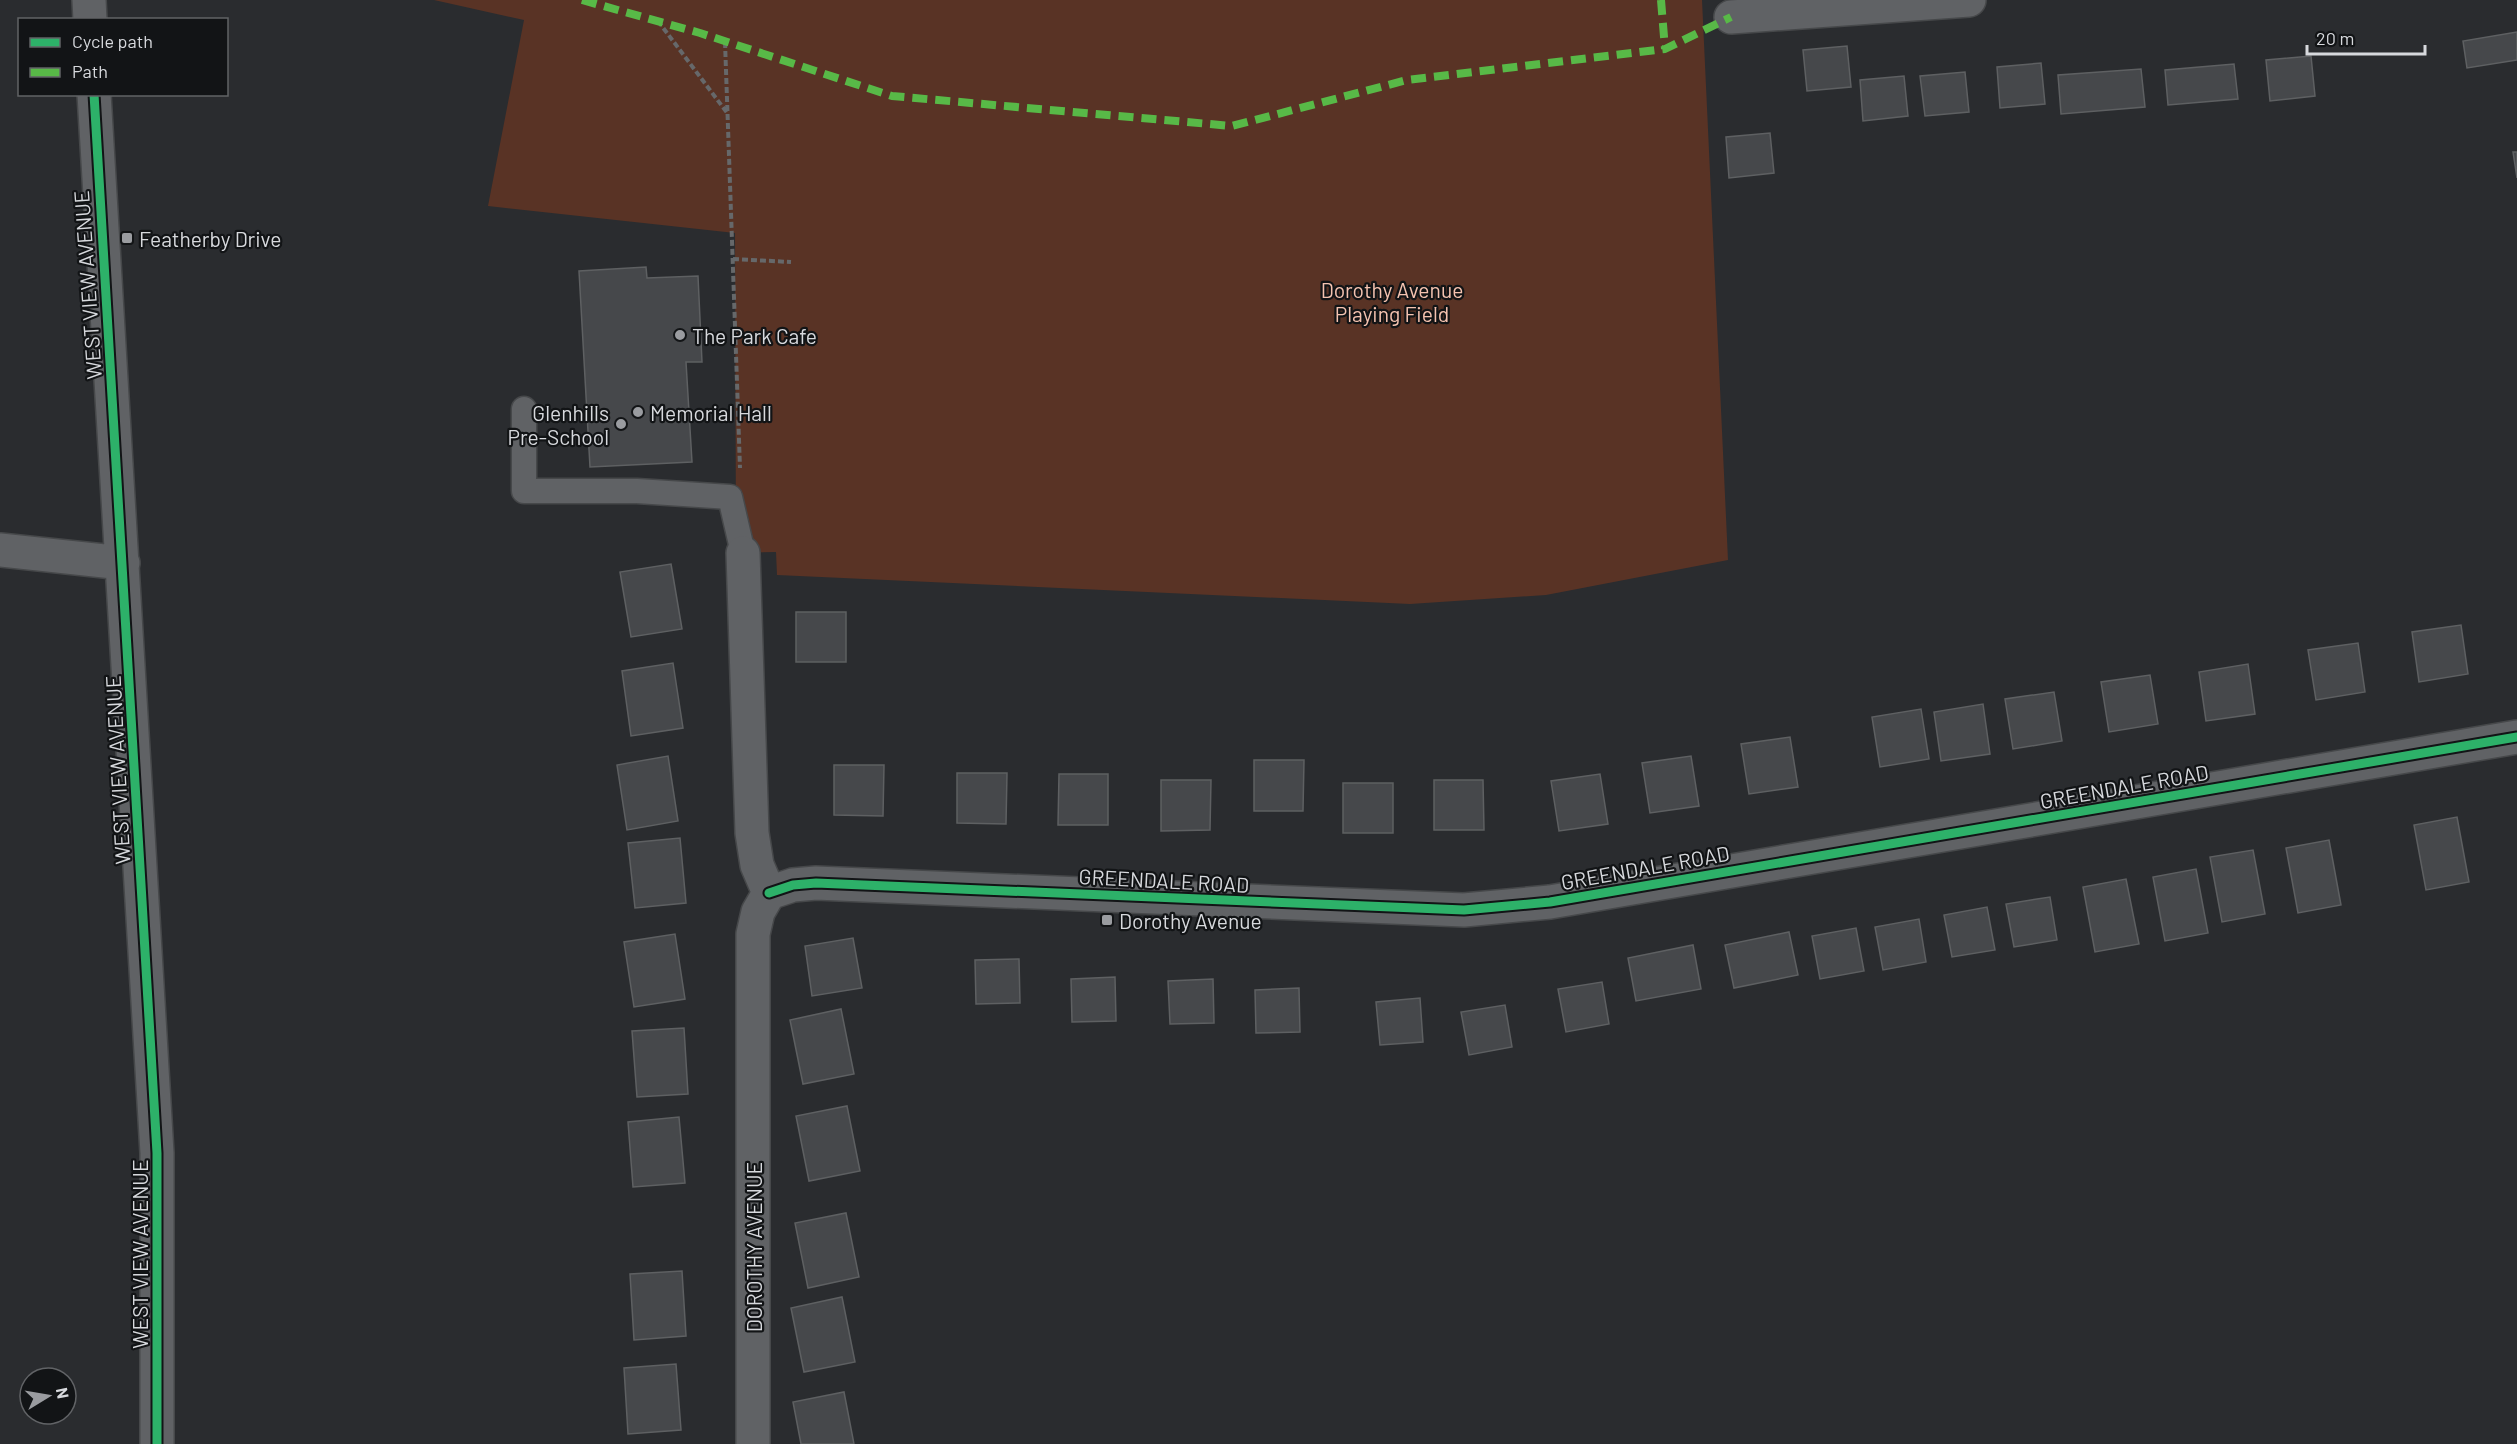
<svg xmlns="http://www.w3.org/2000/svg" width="2517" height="1444" font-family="Barlow,sans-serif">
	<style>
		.green { fill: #593325 }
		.building { fill: #46484b; stroke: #5e6062; stroke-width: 1.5 }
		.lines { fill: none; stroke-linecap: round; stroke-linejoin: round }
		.lane-casing { stroke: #46484a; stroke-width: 27 }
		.street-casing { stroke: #46484a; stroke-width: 36 }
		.path { stroke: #66686a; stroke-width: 4; stroke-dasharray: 6 3; stroke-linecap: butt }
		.lane { stroke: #606265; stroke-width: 24 }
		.street { stroke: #606265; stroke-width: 33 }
		.quiet { stroke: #58b947; stroke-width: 8; stroke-dasharray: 15 8; stroke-linecap: butt }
		.cycleway-casing { stroke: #121416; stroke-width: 13 }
		.cycleway { stroke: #2db169; stroke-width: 9 }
		.poi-dot { fill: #9a9ca0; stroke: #121416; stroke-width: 2 }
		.labels { text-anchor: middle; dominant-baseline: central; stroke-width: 4.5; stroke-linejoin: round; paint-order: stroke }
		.poi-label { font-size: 21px; fill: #d7d9dd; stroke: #121416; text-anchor: start }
		.street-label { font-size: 21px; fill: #d7d9dd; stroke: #121416 }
		.park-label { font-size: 21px; fill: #f5c3b0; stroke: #121416 }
	</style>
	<rect width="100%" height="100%" fill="#2a2c2f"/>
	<path class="green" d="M434,0H1702L1728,560L1546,595L1410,604L777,575L776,552L736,553L735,233L488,206L524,20Z"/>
	<path class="building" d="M2517,32V60L2467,68L2463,41Z
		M1847,46L1851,87L1807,91L1803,50Z
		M2311,56L2315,96L2270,101L2266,60Z
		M2041,63L2045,104L2000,108L1997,67Z
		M2234,64L2238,99L2168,105L2165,70Z
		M2141,69L2145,107L2061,114L2058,75Z
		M1965,72L1969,112L1925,116L1920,76Z
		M1904,76L1908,116L1863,121L1860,80Z
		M1770,133L1774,173L1729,178L1726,137Z
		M2513,152H2517V178Z
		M646,267L647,278L698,276L702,362H686L692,462L590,467L579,271Z
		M671,564L682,629L631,637L620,572Z
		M796,612H846V662H796Z
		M2461,625L2468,674L2419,682L2412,632Z
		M2358,643L2365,692L2316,700L2308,650Z
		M673,663L683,728L631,736L622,671Z
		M2248,664L2255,714L2206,721L2199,672Z
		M2150,675L2158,724L2109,732L2101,682Z
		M2054,692L2062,741L2013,749L2005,699Z
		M1983,704L1990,754L1941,761L1934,712Z
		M1921,709L1929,759L1880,767L1872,717Z
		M1790,737L1798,787L1749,794L1741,744Z
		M668,756L678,821L627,830L617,765Z
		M1691,756L1699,806L1650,813L1642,763Z
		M1254,760H1304L1303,811H1254Z
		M834,765H884L883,816L834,815Z
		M957,773H1007L1006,824L957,823Z
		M1059,774H1108V825H1058Z
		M1600,774L1608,824L1559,831L1551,781Z
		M1161,780H1211L1210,830L1161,831Z
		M1434,780H1483L1484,830H1434Z
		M1343,783H1393V833H1343Z
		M2457,817L2469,882L2426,890L2414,825Z
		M680,838L686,903L635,908L628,843Z
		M2329,840L2341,905L2298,913L2286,848Z
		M2253,850L2265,914L2222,922L2210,857Z
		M2196,869L2208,933L2165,941L2153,877Z
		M2126,879L2139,944L2095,952L2083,887Z
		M2050,897L2057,940L2014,947L2006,904Z
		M1987,907L1995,950L1952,957L1944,915Z
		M1919,919L1926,962L1883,970L1875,927Z
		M1856,928L1864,971L1820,979L1812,936Z
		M1789,932L1798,975L1734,988L1725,945Z
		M675,934L685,999L634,1007L624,942Z
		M853,938L862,988L812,996L805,946Z
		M1693,945L1701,989L1636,1001L1628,958Z
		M1019,959L1020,1003L976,1004L975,960Z
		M1115,977L1116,1021L1072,1022L1071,979Z
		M1213,979L1214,1023L1170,1024L1168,981Z
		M1602,982L1609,1024L1566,1032L1558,989Z
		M1299,988L1300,1032L1256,1033L1255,990Z
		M1420,998L1423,1042L1380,1045L1376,1002Z
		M1505,1005L1512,1047L1469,1055L1461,1012Z
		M841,1009L854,1074L803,1084L790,1020Z
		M684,1028L688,1094L637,1097L632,1031Z
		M847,1106L860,1171L809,1181L796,1116Z
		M679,1117L685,1183L633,1187L628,1122Z
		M846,1213L859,1277L808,1288L795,1223Z
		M682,1271L686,1336L634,1340L630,1274Z
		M842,1297L855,1362L804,1372L791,1308Z
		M676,1364L681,1430L628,1434L624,1368Z
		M844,1392L854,1444H801L793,1402Z"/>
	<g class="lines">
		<g class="lane-casing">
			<path id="lane" d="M524,409V491H637L730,497L743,553"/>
		</g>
		<g class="street-casing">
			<path id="street" d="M89,0L90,20
				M1731,17L1969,0
				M94,94L157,1153V1444
				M0,550L123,563
				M743,553L752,833L757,865L769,893L758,912L753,934V1444
				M769,893L793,885L816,883L1464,910L1550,902L2517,737"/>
		</g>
		<path class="path" d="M658,21L728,114
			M725,42L740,468
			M733,259L791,262"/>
		<use href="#lane" class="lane"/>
		<use href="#street" class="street"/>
		<path class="quiet" d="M582,0L700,33L892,96L1232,126L1407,80L1665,49L1731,17
			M1661,0L1665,49"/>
		<g class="cycleway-casing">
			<path id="cycleway" d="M94,94L157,1153V1444
				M769,893L793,885L816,883L1464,910L1550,902L2517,737"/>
		</g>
		<use href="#cycleway" class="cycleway"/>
	</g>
	<g class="poi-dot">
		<rect x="121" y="232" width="12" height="12" rx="3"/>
		<circle cx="680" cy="335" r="6"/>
		<circle cx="638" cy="412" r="6"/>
		<circle cx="621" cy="424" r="6"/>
		<rect x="1101" y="914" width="12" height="12" rx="3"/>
	</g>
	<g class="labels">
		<g class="poi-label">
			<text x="139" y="238">Featherby Drive</text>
			<text x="692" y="335">The Park Cafe</text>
			<text x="609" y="412" text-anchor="end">Glenhills<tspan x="609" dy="24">Pre-School</tspan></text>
			<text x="650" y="412">Memorial Hall</text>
			<text x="1119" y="920">Dorothy Avenue</text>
		</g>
		<g class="street-label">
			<text transform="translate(87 285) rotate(-94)">WEST VIEW AVENUE</text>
			<text transform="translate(117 770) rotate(-93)">WEST VIEW AVENUE</text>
			<text transform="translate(2124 786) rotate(-10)">GREENDALE ROAD</text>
			<text transform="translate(1645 867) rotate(-10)">GREENDALE ROAD</text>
			<text transform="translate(1164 880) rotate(3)">GREENDALE ROAD</text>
			<text transform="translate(753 1247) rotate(-90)">DOROTHY AVENUE</text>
			<text transform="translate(139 1254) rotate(-90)">WEST VIEW AVENUE</text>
		</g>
		<g class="park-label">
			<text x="1392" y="289">Dorothy Avenue<tspan x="1392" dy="24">Playing Field</tspan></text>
		</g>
	</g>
	<rect x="18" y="18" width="210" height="78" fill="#121416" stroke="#616366" stroke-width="1.5"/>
	<rect x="30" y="38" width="30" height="9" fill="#2db169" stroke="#616366" stroke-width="1.5"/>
	<text x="72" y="48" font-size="18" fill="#d7d9dd">Cycle path</text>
	<rect x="30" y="68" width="30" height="9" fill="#58b947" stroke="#616366" stroke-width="1.5"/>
	<text x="72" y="78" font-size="18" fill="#d7d9dd">Path</text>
	<g transform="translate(48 1396) rotate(79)"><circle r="28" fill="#121416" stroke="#616366" stroke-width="1.5"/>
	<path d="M0-4.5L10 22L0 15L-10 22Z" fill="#9a9ca0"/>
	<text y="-9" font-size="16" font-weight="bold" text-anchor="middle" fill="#d7d9dd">N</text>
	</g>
	<path d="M2307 45v9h118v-9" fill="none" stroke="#d7d9dd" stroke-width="3"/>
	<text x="2316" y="45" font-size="18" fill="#d7d9dd" stroke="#121416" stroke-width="4.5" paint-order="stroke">20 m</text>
</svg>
